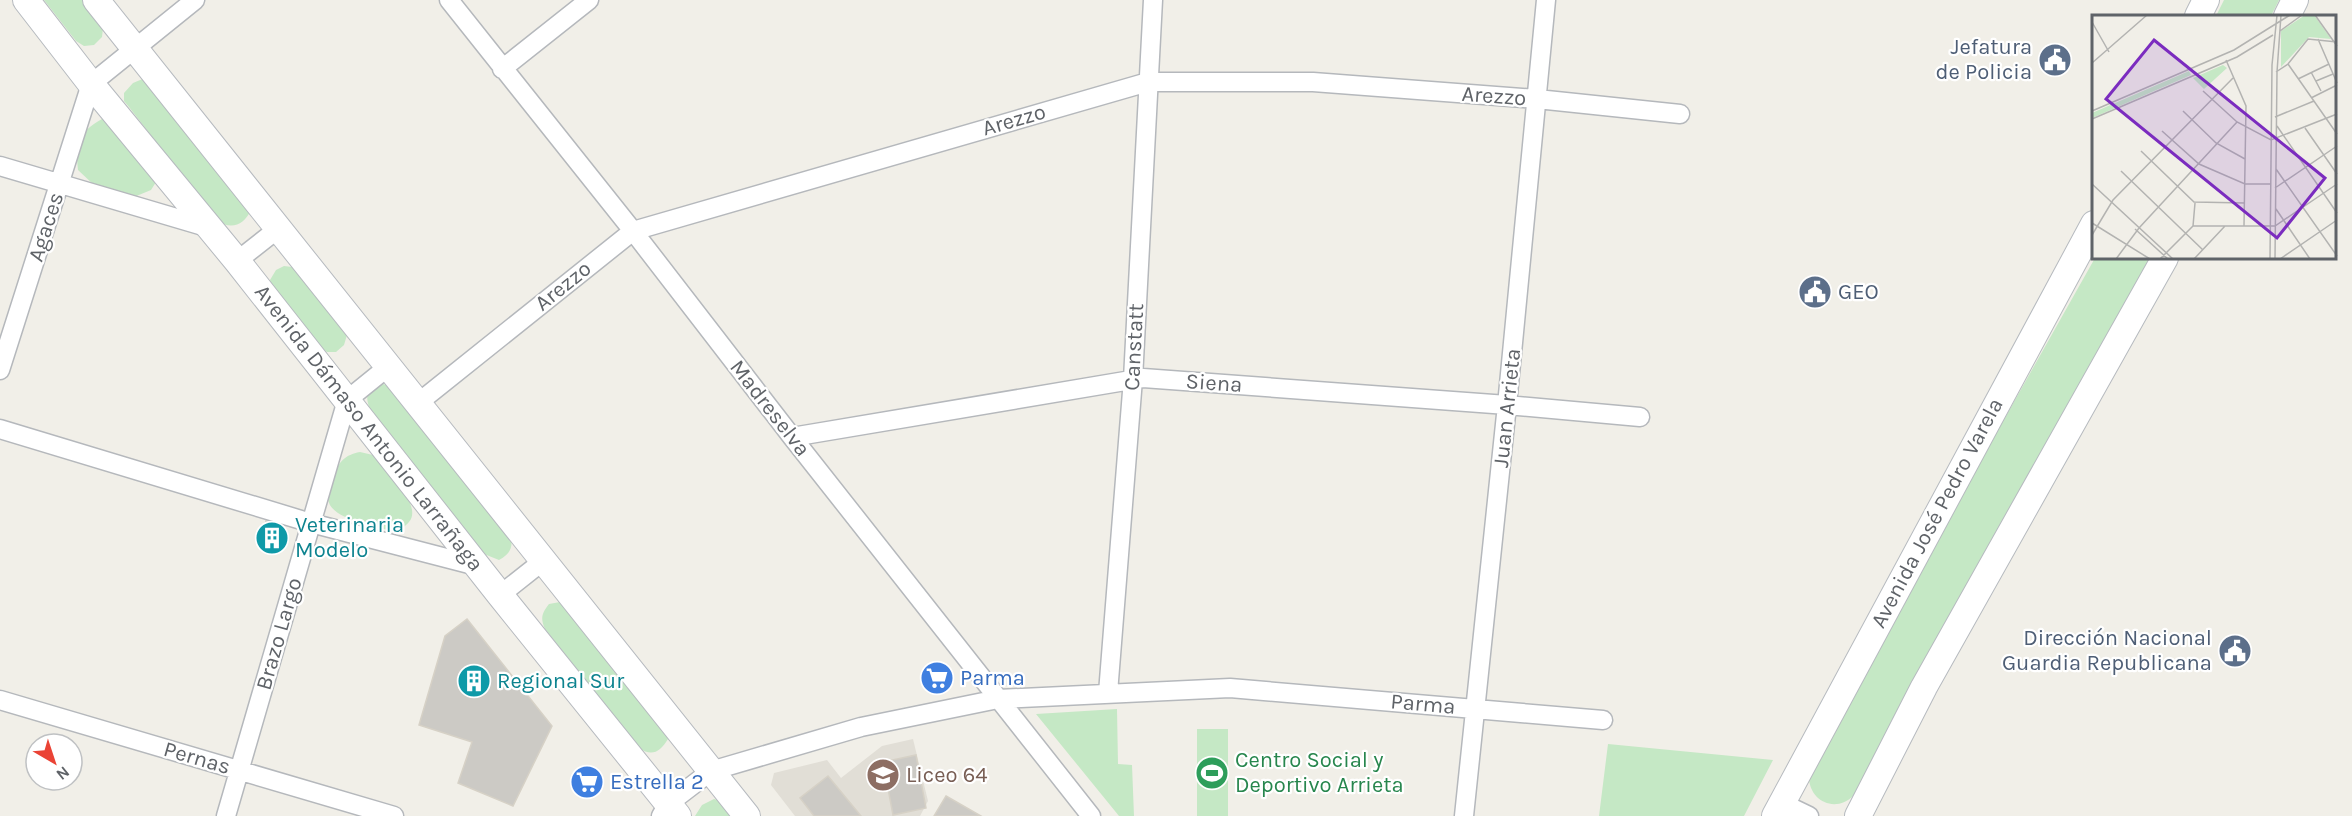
<svg xmlns="http://www.w3.org/2000/svg" width="2352" height="816" font-family="Karla,sans-serif">
	<style>
		.education { fill: #e1ded6 }
		.green { fill: #c5e8c5 }
		.building { fill: #cccac5; stroke: #d6d1c6; stroke-width: 1.5 }
		.lines { fill: none; stroke-linecap: round; stroke-linejoin: round }
		.street-casing { stroke: #b5b8bc; stroke-width: 21 }
		.secondary-casing { stroke: #b6babf; stroke-width: 28 }
		.street { stroke: #fff; stroke-width: 18 }
		.secondary { stroke: #fff; stroke-width: 26 }
		.labels { text-anchor: middle; dominant-baseline: central; stroke-width: 4.5; stroke-linejoin: round; paint-order: stroke }
		.service-label { font-size: 22px; fill: #4e5e75; stroke: #fff; text-anchor: end }
		.street-label { font-size: 22px; fill: #5f6368; stroke: #fff }
		.culture-label { font-size: 22px; fill: #0d838f; stroke: #fff; text-anchor: start }
		.shop-label { font-size: 22px; fill: #366cbe; stroke: #fff; text-anchor: start }
		.leisure-label { font-size: 22px; fill: #27864d; stroke: #fff; text-anchor: start }
		.education-label { font-size: 22px; fill: #785e54; stroke: #fff; text-anchor: start }
		.inset-road { fill: none; stroke: #b3b3b1; stroke-width: 1.5 }
		.view { fill: #7b2cbf; fill-opacity: 0.15; stroke: #7b2cbf; stroke-width: 3 }
		.inset-edge { fill: none; stroke: #5f6368; stroke-width: 3 }
	</style>
	<rect width="100%" height="100%" fill="#f1efe8"/>
	<path class="education" d="M913,739L928,801L920,816H795L771,785L774,773L827,760L841,778L882,746Z"/>
	<path class="green" d="M44,0H83L103,28L102,37L94,45L84,46L76,41Z
		M2224,0H2279L2271,16H2216Z
		M145,78L251,210C244,225 232,230 217,221L129,107L124,101V93L133,83Z
		M102,119H107L156,182L151,190L134,197L95,186L78,170C75,143 78,133 102,119Z
		M2095,258H2151L1945,626L1854,795C1835,815 1807,800 1809,774L1886,629Z
		M284,266L292,267L300,272L347,335L344,345L336,352H327L320,347L272,289L270,280L276,270Z
		M383,384L392,387L511,536C513,548 510,554 499,560L484,554L372,413C364,398 365,388 383,384Z
		M360,452L373,455L377,459C388,472 423,506 409,522C403,529 397,531 388,530C372,525 330,519 328,499C327,491 331,483 334,476C339,461 345,455 360,452Z
		M560,602L665,732L668,739C660,752 652,757 639,748L545,629C540,618 542,613 549,604Z
		M1117,709L1118,764L1132,765L1134,816H1119L1036,714Z
		M1197,729H1228V816H1197Z
		M1608,744L1773,760L1744,816H1599Z
		M714,799L720,801L731,816H695L702,805Z"/>
	<path class="building" d="M266,521L281,526L285,534L281,549L260,543Z
		M467,619L552,726L513,806L458,783L472,742L419,725L445,636Z
		M916,755L926,808L893,815L883,762Z
		M828,776L861,816H814L800,798Z
		M946,796L981,816H934Z"/>
	<g class="lines">
		<g class="street-casing">
			<path id="street" d="M449,0L633,231L792,437L1091,816
				M502,69L589,0
				M0,166L210,228
				M237,261L279,228
				M0,370L91,84L195,0
				M418,403L633,231L1148,82H1313L1537,99L1680,114
				M0,429L311,523L477,566
				M792,437L1143,378L1507,405L1640,417
				M500,595L543,561
				M1108,693L1133,379L1153,0
				M0,700L394,816
				M1782,803L1809,816
				M226,816L347,400L389,366
				M661,816L668,804L711,771L861,727L998,699L1230,688L1603,720
				M1464,816L1507,405L1546,0"/>
		</g>
		<g class="secondary-casing">
			<path id="secondary" d="M26,0L91,84L237,261L500,595L678,816
				M96,0L747,816
				M2198,16L2206,0
				M2287,16L2295,0
				M1775,816L2094,224
				M1858,816L1924,687L2165,258"/>
		</g>
		<use href="#street" class="street"/>
		<use href="#secondary" class="secondary"/>
	</g>
	<defs>
		<g id="civic-disc" transform="scale(1.725)"><circle r="9.5" fill="#5c6f8a" stroke="#fff"/><path d="M-.6-6.5H3V-4.5H.6V-3L4-1V1h2V6H-6V1h2V-1L-.6-3ZM-1.2 2.5V6h2.4V2.5Z" fill="#fff"/></g>
		<g id="building-disc" transform="scale(1.725)"><circle r="9.5" fill="#0f9aa8" stroke="#fff"/><path d="M-4-6H4V6H1V3H-1V6H-4ZM-2.5-4.3h1.7v1.8h-1.7ZM.8-4.3h1.7v1.8H.8ZM-2.5-1h1.7V.8h-1.7ZM.8-1h1.7V.8H.8Z" fill="#fff"/></g>
		<g id="supermarket-disc" transform="scale(1.725)"><circle r="9.5" fill="#3f7fe0" stroke="#fff"/><path d="M-6-5.5h2.5l.6 2H6L4.5 2H-2.5L-4.4-4H-6ZM-1.5 3.2a1.3 1.3 0 1 0 .1 0ZM3 3.2a1.3 1.3 0 1 0 .1 0Z" fill="#fff"/></g>
		<g id="stadium-disc" transform="scale(1.725)"><circle r="9.5" fill="#2e9e5b" stroke="#fff"/><path d="M0-5a6.5 5 0 1 0 0 10a6.5 5 0 1 0 0-10ZM-3.5-1.8h7v3.6h-7Z" fill="#fff"/></g>
		<g id="school-disc" transform="scale(1.725)"><circle r="9.5" fill="#8d6e63" stroke="#fff"/><path d="M0-5L7-2L0 1L-7-2ZM-4 1L0 2.5L4 1V4Q0 6-4 4Z" fill="#fff"/></g>
	</defs>
	<g fill-rule="evenodd">
		<use href="#civic-disc" x="2055" y="60"/>
		<use href="#civic-disc" x="1815" y="292"/>
		<use href="#building-disc" x="272" y="538"/>
		<use href="#civic-disc" x="2235" y="651"/>
		<use href="#supermarket-disc" x="937" y="678"/>
		<use href="#building-disc" x="474" y="681"/>
		<use href="#stadium-disc" x="1212" y="773"/>
		<use href="#school-disc" x="883" y="775"/>
		<use href="#supermarket-disc" x="587" y="782"/>
	</g>
	<g class="labels">
		<g class="service-label">
			<text x="2032" y="47">Jefatura<tspan x="2032" dy="25">de Policia</tspan></text>
			<text x="1838" y="292" text-anchor="start">GEO</text>
			<text x="2212" y="638">Dirección Nacional<tspan x="2212" dy="25">Guardia Republicana</tspan></text>
		</g>
		<g class="street-label">
			<text transform="translate(1494 96) rotate(4)">Arezzo</text>
			<text transform="translate(1014 120) rotate(-16)">Arezzo</text>
			<text transform="translate(46 227) rotate(-72)">Agaces</text>
			<text transform="translate(563 286) rotate(-39)">Arezzo</text>
			<text transform="translate(1134 347) rotate(-87)">Canstatt</text>
			<text transform="translate(1214 383) rotate(4)">Siena</text>
			<text transform="translate(770 408) rotate(52)">Madreselva</text>
			<text transform="translate(1507 408) rotate(-84)">Juan Arrieta</text>
			<text transform="translate(369 428) rotate(52)">Avenida Dámaso Antonio Larrañaga</text>
			<text transform="translate(1937 513) rotate(-62)">Avenida José Pedro Varela</text>
			<text transform="translate(279 634) rotate(-74)">Brazo Largo</text>
			<text transform="translate(1423 704) rotate(5)">Parma</text>
			<text transform="translate(197 758) rotate(16)">Pernas</text>
		</g>
		<g class="culture-label">
			<text x="295" y="525">Veterinaria<tspan x="295" dy="25">Modelo</tspan></text>
			<text x="497" y="681">Regional Sur</text>
		</g>
		<g class="shop-label">
			<text x="960" y="678">Parma</text>
			<text x="610" y="782">Estrella 2</text>
		</g>
		<g class="leisure-label">
			<text x="1235" y="760">Centro Social y<tspan x="1235" dy="25">Deportivo Arrieta</tspan></text>
		</g>
		<g class="education-label">
			<text x="906" y="775">Liceo 64</text>
		</g>
	</g>
	<g transform="translate(2092 15)">
		<rect width="244" height="244" fill="#f1efe8"/>
		<path d="M213,0H222L239,24L217,22L189,52V16ZM131,50L135,53L112,74L101,63ZM97,56L99,60L0,103V98Z" fill="#c5e8c5"/>
		<path class="inset-road" d="M223,0L245,31M0,7L17,37M188,16L210,0M226,24L245,68M134,45L154,91L152,211M0,48L55,0M196,49L245,119M184,57L196,49L216,24L245,27M219,57L229,76M206,64L237,49M224,66L241,59M111,76L145,107L179,125L245,99M219,83L245,70M0,96L142,35L198,0M91,96L124,128L153,144M183,102L222,86M0,104L145,42L181,20M185,111L245,198M213,113L245,159M70,116L107,149L153,169H178M49,136L102,187L153,188M184,154L245,241M29,156L111,235M0,169L81,244M183,173L245,131M184,194L218,244M0,208L58,244M101,211L103,188M43,214L76,244M0,220L21,185L141,63M24,244L47,213L145,107M68,244L101,211H183L245,169M102,244L133,211M178,244L180,50L185,0M183,244L185,57L189,0M188,244L245,205"/>
		<path class="view" d="M62,25L233,163L185,223L14,84Z"/>
		<rect width="244" height="244" class="inset-edge"/>
	</g>
	<g transform="translate(54 762) rotate(141)"><circle r="28" fill="#ffffff" stroke="#bfc1c3" stroke-width="1.5"/>
	<path d="M0-4.5L10 22L0 15L-10 22Z" fill="#ea4335"/>
	<text y="-9" font-size="16" font-weight="bold" text-anchor="middle" fill="#5f6368">N</text>
	</g>
</svg>
